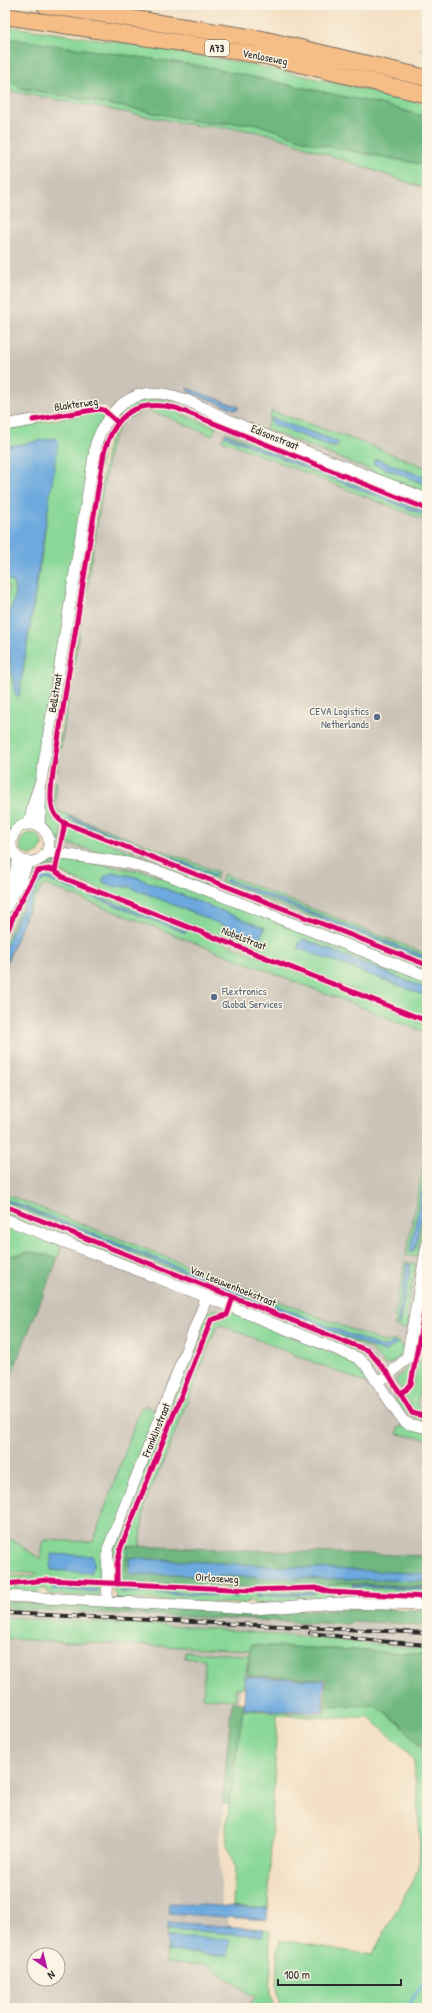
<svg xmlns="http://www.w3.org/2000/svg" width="432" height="2013" font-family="'Patrick Hand',sans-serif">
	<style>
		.industrial { fill: #cbc3b8; fill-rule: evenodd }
		.green { fill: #89d898; stroke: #5a8262; fill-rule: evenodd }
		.forest { fill: #6eb880; stroke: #4c7256 }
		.water { fill: #6ca9de; stroke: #4c6a84 }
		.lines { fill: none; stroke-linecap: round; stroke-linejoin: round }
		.stream { stroke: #6ca9de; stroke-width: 2.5 }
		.minor-casing { stroke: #716a60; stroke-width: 12 }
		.highway-casing { stroke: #716a60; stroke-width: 18 }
		.minor { stroke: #fff; stroke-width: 11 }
		.highway { stroke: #f6be87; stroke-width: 16 }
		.rail-casing { stroke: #2b2b2b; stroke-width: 4 }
		.rail { stroke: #fcf5e5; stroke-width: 2.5; stroke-dasharray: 8; stroke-linecap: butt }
		.cycleway-casing { stroke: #fcf5e5; stroke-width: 8 }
		.cycleway { stroke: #d6006c; stroke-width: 5 }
		.service-dot { fill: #5c6f8a; stroke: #fcf5e5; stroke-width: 1.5 }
		.labels { text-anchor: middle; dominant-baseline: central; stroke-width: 3; stroke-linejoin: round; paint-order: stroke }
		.shield { fill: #fcf5e5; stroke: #6a6863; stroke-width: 1 }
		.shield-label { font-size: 10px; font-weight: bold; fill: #2b2b2b }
		.street-label { font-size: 11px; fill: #2b2b2b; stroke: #fcf5e5 }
		.service-label { font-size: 11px; fill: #4e5e75; stroke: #fcf5e5; text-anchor: end }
	</style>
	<rect width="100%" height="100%" fill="#fcf5e5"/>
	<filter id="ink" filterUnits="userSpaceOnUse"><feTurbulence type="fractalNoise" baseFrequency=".025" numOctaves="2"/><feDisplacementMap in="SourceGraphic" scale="8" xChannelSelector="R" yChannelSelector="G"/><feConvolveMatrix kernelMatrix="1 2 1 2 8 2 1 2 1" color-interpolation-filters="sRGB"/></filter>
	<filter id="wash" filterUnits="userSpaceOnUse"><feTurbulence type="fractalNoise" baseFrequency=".012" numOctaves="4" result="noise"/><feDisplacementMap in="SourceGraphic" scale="16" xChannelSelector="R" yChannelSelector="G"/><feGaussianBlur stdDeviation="0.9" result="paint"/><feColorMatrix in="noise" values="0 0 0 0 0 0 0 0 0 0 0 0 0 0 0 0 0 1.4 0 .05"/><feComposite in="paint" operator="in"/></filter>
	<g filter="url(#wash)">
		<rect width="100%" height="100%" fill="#f3dfc3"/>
		<path class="industrial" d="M5,90L199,126L241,129L269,134L369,164L427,187V1591L22,1574L5,1564V1401L45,1252L5,1233V933L28,880L38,867L51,861L55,831L45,819L111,438L121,422L106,408L99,407L5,423Z
			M5,1609L348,1624L353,1621L427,1625V1649L206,1628L5,1617Z
			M5,1637L251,1646L252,1651L240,1693L219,1841L222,1906L262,2008H5ZM34,1955H58V1979H34Z"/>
		<path class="green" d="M5,26L154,47L264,67L394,96L427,105V117L384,105L201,66L5,38Z
			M5,79L21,88L208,123H254L315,144L425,165H427V189L269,134L241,129L199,126L5,90Z
			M157,399L170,401L213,417L214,423C179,408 152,391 117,419L116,418C123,403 142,400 157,399Z
			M155,407L166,409L216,427L212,436L165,416L145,410C123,419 118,425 110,447L84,605H82L108,444C117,419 129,411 155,407Z
			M272,411L372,446L427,468V478L376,459L375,464L427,485V493L266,429ZM272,418L337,442L338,446L334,448L329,446L274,425L271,422Z
			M101,412L104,418L40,761L27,818L11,831L8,838V844L13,858V867L8,881L5,878V628L15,694L19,696L43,546L56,438L5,447V428Z
			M112,420L115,422L107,434L103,449L78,603L74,600L101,442Z
			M233,425L427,502V506L228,428Z
			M226,432L427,511V513L226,434L225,436L427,516V521L222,440Z
			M5,578L13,582C17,596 12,609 5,621V607L9,586L5,585Z
			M80,616H82L57,771H55Z
			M75,617L51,774L47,772L71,618Z
			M48,781H51L49,809L53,819L63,826L60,842C38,830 44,803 46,783Z
			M54,782H57L55,806L61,812L218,872L215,880L58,818L53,805ZM68,816L215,875L214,876L67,818Z
			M69,827L213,884L208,887L157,866L64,843L66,828Z
			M20 844a11 11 0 1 1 22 0a11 11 0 1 1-22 0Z
			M56,857L54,866L41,867L32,873L5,932L6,915L31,868L50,858Z
			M60,858L147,872L427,981V989L304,939L298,948L427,996V1019L71,878L60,871ZM112,872L136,877L265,928L130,887L111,886Z
			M48,871L54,872L63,879L427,1023V1033L46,885L42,887L24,919L5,967V941L35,877L38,872Z
			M224,874L427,954V957L227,879L225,881L427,960V963L221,882Z
			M219,886L427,967V972L221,891Z
			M427,1146V1164L410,1251L411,1253L414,1251L416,1246L427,1187V1205L417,1257L406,1255Z
			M5,1194L383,1342C394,1339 398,1339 405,1349C400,1356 394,1364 385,1365L371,1349L5,1204Z
			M5,1210L229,1298L228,1301L5,1214Z
			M5,1223L58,1244L61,1247L58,1258L31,1252L5,1257Z
			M405,1262L416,1264L406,1315L409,1321L408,1326L404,1329L394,1326L395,1313Z
			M235,1300L367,1352L379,1365L363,1356L233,1304Z
			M214,1309L227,1311L225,1313L210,1318L205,1330L116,1555L114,1582L113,1548L206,1314Z
			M231,1312L357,1363L378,1388L221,1325L215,1330L165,1458L145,1502L140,1547L127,1546L124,1583H120L121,1555L208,1331L212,1322L224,1318Z
			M17,1360L5,1391V1367Z
			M418,1361L425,1362L417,1404L421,1408L427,1409V1415L413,1410L404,1394L412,1388Z
			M408,1367H412C410,1376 411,1387 401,1389L395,1380Z
			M394,1386C404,1405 405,1413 427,1419V1424C410,1418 392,1407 394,1386Z
			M145,1405L157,1412L103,1580L101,1582L40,1580L5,1582V1576H34L37,1573H5V1535L40,1559L44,1540L93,1542L141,1407L144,1408Z
			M405,1426L427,1432V1439L397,1434L399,1427Z
			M36,1583L105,1586L102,1594L97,1597L50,1595L45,1589H42L37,1594L5,1593V1586Z
			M344,1583L427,1587V1588L352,1585V1587L427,1590V1596L356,1593L321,1588Z
			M112,1586L247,1591L309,1590L338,1594L427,1598V1602L254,1604L251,1600L243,1604L117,1599ZM314,1592V1594L256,1597V1595Z
			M5,1617L206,1628L427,1649V1654L252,1645L251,1650L5,1639Z
			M185,1652L249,1655L243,1688H236V1700L203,1698L205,1659L185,1658Z
			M375,1705C395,1720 418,1736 427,1761V2003L423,2008H280C276,1986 275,1962 280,1940L372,1955L419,1869L420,1837L414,1762L404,1748L369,1717L330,1718L277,1715L268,1909L233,1906L235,1867L227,1844L226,1828L242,1715L243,1710L324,1714L325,1706Z
			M168,1929L263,1936V1929L270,1930L271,1993L273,2008H248L255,1997L207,1965L166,1963L167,1948L168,1951L230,1939L167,1936Z"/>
		<path class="forest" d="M5,38L201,66L384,105L427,117V165L315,144L254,123H208L21,88L5,79Z
			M31,1252L58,1258L17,1360L5,1367V1257Z
			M127,1546L427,1556V1574L129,1558L130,1574L427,1581V1587L344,1583L321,1588L295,1586L265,1588L124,1583Z
			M5,1601L303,1610L351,1608L427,1610V1625L353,1621L348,1624L5,1609Z
			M251,1645L427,1654V1761L422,1747L396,1720L375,1705L325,1706L326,1679L247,1676Z
			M232,1702L243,1703V1710L230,1800L228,1804H222Z"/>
		<path class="water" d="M187,388L237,406L239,407L237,410L189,392Z
			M272,418L338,442V446H329L274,425L271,422Z
			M225,434L427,513V516L224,436Z
			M56,438L58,440V444L19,696L17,697L15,695L5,628C5,612 19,603 13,582L5,578V447Z
			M376,459L427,478V485L374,464V461Z
			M68,816L215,875L214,877L67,818Z
			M112,872L136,877L265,928L259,940L130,887L111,886L103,882V878Z
			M42,875L187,931L186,933L45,879L38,885L5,966V949L16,922L38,878Z
			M227,879L427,957V960L225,881Z
			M303,939L427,989V996L298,948L299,943Z
			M427,1164V1187L416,1246L412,1253L410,1251Z
			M5,1199L382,1347H387L393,1342L397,1344L386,1351H382L5,1201Z
			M407,1263L411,1265L399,1325L397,1324Z
			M51,1554L93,1556L94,1563L91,1573L51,1570Z
			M129,1558L427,1574V1581L130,1574Z
			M352,1585L427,1588V1590L352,1587Z
			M54,1587L97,1589L96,1592L53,1590Z
			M121,1590L238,1595V1597L120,1592Z
			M314,1592V1594L256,1597V1595Z
			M245,1677L324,1680L323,1712L244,1709Z
			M169,1903L268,1909L267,1920L168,1913Z
			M168,1922L263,1929V1936L168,1929Z
			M167,1936L230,1939L228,1956L168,1951Z"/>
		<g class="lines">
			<path class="stream" d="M422,50L427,47
				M407,2008L427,1978"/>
		</g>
	</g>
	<g filter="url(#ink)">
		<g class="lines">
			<g class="minor-casing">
				<path id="minor" d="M5,425L33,420
					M29,824L34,801L41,781L96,443C105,418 123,394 153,393C182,393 209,412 235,423C299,449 363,474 427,499
					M11 843a19 19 0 1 1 38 0a19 19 0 1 1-38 0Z
					M39,826L41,793
					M47,852L128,863L163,873L427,976
					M9,893L19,859
					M5,909L20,882L28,862
					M5,1219L207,1297L358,1358L366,1365L403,1421L409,1424L427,1428
					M378,1381L389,1375L407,1358L427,1245
					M5,1596L253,1609L338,1603L427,1605
					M107,1601L108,1549L207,1297"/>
			</g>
			<g class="highway-casing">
				<path id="highway" d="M45,5L262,39L427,78
					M5,16L266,56L427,95"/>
			</g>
			<use href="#minor" class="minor"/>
			<use href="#highway" class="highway"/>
			<g class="rail-casing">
				<path id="rail" d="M5,1613L427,1633
					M310,1633L379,1641L427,1645"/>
			</g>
			<use href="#rail" class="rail"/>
			<g class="cycleway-casing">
				<path id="cycleway" d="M33,420L99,409L104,410L117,422
					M427,509L176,408C135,399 116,414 104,452L54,765C52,784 44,813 65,823L427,965
					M55,871L66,879L427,1021
					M5,937L16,910L37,871L49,869L55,871L65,823
					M5,1206L369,1351L389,1375L412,1413L427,1417
					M400,1393L406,1390L411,1384L427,1297
					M5,1584L47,1580L250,1590L316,1588L329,1592L427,1597
					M117,1584V1565L121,1547L208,1328L211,1320L227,1315L233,1297"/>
			</g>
			<use href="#cycleway" class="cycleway"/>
		</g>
	</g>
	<g class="service-dot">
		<circle cx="377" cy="717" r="4"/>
		<circle cx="214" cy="997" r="4"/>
	</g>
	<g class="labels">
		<rect class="shield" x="205" y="40" width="24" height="16" rx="3"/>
		<g class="shield-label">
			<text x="217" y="48">A73</text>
		</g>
		<g class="street-label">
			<text transform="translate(265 57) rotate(11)">Venloseweg</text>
			<text transform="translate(76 404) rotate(-8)">Blakterweg</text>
			<text transform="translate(275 437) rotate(22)">Edisonstraat</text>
			<text transform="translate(55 693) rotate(-81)">Bellstraat</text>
			<text transform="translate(244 938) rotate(22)">Nobelstraat</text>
			<text transform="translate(233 1286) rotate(22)">Van Leeuwenhoekstraat</text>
			<text transform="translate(156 1430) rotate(-68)">Franklinstraat</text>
			<text transform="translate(217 1578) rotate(3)">Oirloseweg</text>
		</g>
		<g class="service-label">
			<text x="369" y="711">CEVA Logistics<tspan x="369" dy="13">Netherlands</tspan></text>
			<text x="222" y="991" text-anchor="start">Flextronics<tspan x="222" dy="13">Global Services</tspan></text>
		</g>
	</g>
	<rect width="432" height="2013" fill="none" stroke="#fcf5e5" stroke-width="20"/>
	<g transform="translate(46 1967) rotate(145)"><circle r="19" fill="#fcf5e5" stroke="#a8a49b"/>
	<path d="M0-3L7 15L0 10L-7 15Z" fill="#b5179e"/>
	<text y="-6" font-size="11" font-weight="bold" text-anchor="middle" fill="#2b2b2b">N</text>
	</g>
	<path d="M278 1979v6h123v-6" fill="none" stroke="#2b2b2b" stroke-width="2"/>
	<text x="284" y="1979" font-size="12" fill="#2b2b2b" stroke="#fcf5e5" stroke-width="3" paint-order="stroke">100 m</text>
</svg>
